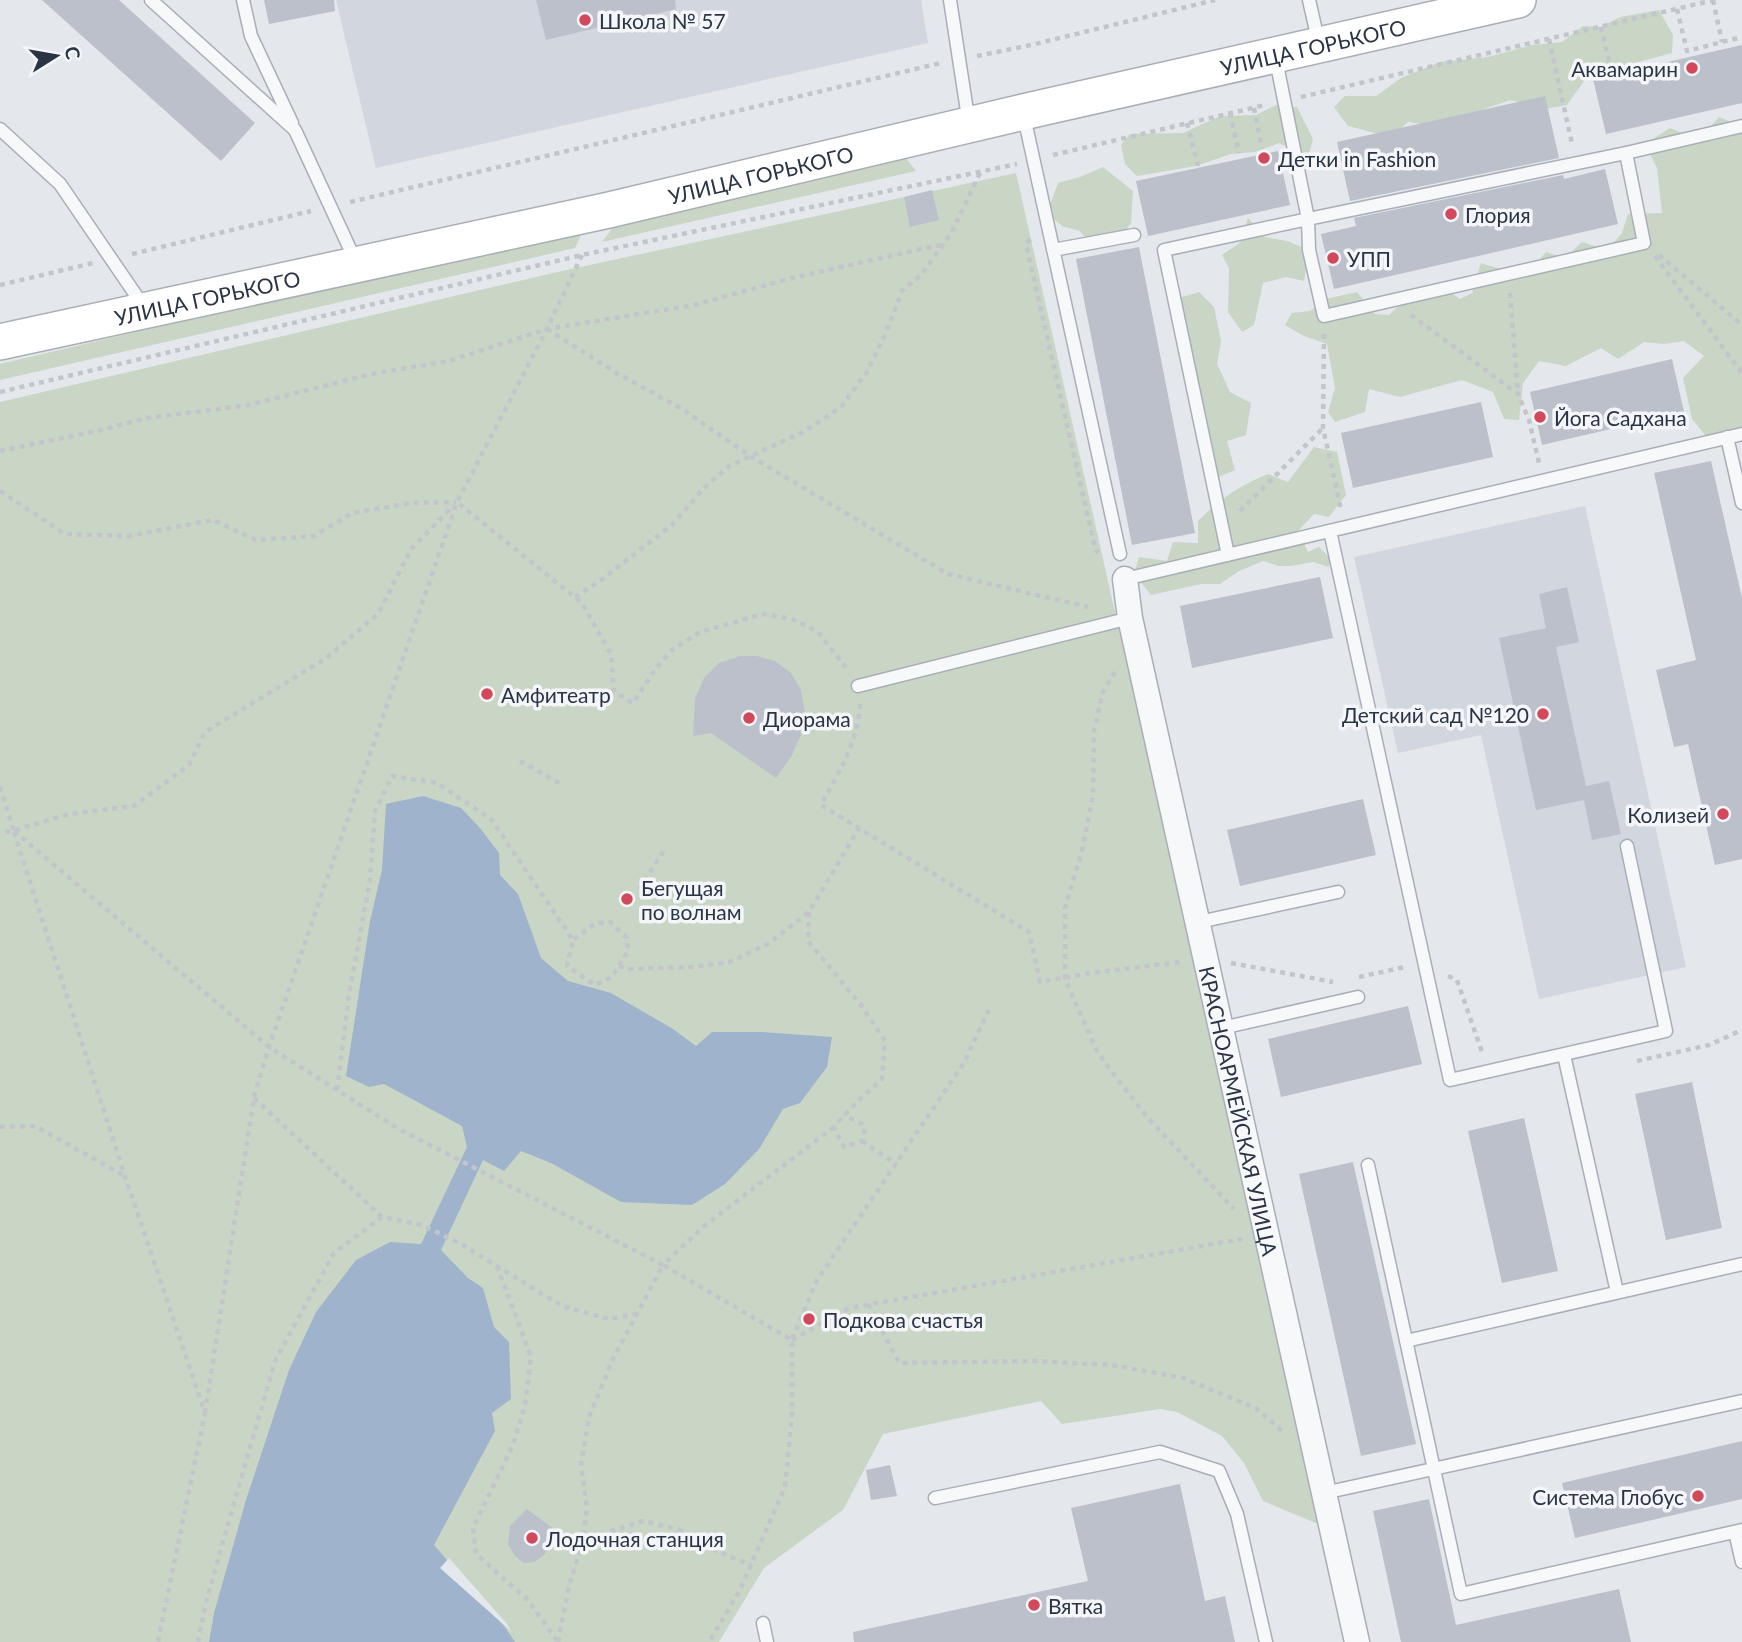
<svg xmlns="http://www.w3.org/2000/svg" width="1742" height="1642" font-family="Lato,sans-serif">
	<rect width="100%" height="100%" fill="#e4e7ec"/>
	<path fill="#d2d6de" d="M 336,0 L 921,0 L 928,43 L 376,168 Z
		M 1585,506 L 1686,967 L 1539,999 L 1481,735 L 1398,753 L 1354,557 Z"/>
	<path fill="#c9d6c5" d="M 1659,10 L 1673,35 L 1672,53 L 1616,68 L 1592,70 L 1567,105 L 1540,110 L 1527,104 L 1510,100 L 1436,126 L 1408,122 L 1396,133 L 1375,133 L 1348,126 L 1334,107 L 1345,96 L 1376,96 L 1401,78 L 1440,62 L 1488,57 L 1532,45 L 1562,42 L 1583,26 L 1601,27 L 1620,17 Z
		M 1276,105 L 1297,107 L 1313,139 L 1308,157 L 1279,143 L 1255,152 L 1231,154 L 1196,166 L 1137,176 L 1125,164 L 1121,145 L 1130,134 L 1183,133 L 1220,116 L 1256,115 Z
		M 1719,117 L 1742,126 L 1742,426 L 1713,445 L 1692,419 L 1683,378 L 1704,356 L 1684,341 L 1664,344 L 1644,342 L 1618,359 L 1601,348 L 1566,366 L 1539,361 L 1523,383 L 1519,420 L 1504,419 L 1493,392 L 1462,380 L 1400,397 L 1369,389 L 1365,412 L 1335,422 L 1328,412 L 1335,388 L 1327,344 L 1304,336 L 1285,325 L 1292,313 L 1310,311 L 1326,299 L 1357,292 L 1375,314 L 1389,315 L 1410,295 L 1444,287 L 1460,299 L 1472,293 L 1481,263 L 1525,277 L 1546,252 L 1565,258 L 1582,242 L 1607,250 L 1622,233 L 1628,214 L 1662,213 L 1657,168 L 1645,144 L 1670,128 L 1699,140 Z
		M 903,154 L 916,171 L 602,242 L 617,222 Z
		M 1103,167 L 1133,191 L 1131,223 L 1115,246 L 1092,246 L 1080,231 L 1062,226 L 1047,213 L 1058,183 L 1080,177 Z
		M 1016,173 L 1121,639 L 1124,643 L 1206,1023 L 1254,1212 L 1247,1205 L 1318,1524 L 1263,1501 L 1244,1463 L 1222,1436 L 1177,1412 L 1160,1409 L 1062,1424 L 1041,1401 L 883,1434 L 843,1510 L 764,1568 L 719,1642 L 0,1642 L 0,402 L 562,271 Z
		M 1248,218 L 1265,237 L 1287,241 L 1309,250 L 1304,281 L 1286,277 L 1263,283 L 1254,325 L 1242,332 L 1228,312 L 1229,268 L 1222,255 L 1241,242 Z
		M 585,226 L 575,248 L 0,380 L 0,364 Z
		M 1199,292 L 1214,307 L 1221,341 L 1217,364 L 1230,392 L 1251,403 L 1246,435 L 1227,441 L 1235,470 L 1216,478 L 1179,298 Z
		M 1314,447 L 1337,452 L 1346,495 L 1329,517 L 1314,514 L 1298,531 L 1308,552 L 1319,547 L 1331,559 L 1329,567 L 1313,562 L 1291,566 L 1279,566 L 1263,561 L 1239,571 L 1220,584 L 1201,584 L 1151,595 L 1134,574 L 1139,557 L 1167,561 L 1173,542 L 1198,543 L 1198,521 C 1220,499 1240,485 1268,474 L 1288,482 Z"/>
	<path fill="#9fb4cc" d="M 423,796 L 461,808 L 480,828 L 499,853 L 500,875 L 518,894 L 541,958 L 568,981 L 611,993 L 673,1029 L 696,1046 L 712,1032 L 761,1032 L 832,1037 L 827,1067 L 800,1103 L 783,1109 L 759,1149 L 725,1184 L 692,1205 L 621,1202 L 551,1163 L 521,1151 L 504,1171 L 483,1160 L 441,1250 L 468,1278 L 483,1288 L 494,1327 L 509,1342 L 511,1399 L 492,1413 L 495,1431 L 434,1545 L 504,1626 L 515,1642 L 209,1642 L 214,1613 L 246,1500 L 289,1370 L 316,1312 L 356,1260 L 390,1242 L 421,1244 L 467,1147 L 462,1126 L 384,1084 L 369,1087 L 346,1076 L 370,921 L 382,870 L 386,804 Z"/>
	<path fill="#e4e7ec" d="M 449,1558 L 507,1624 L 512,1632 L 440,1568 Z"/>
	<path fill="#bbc0ca" d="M 42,0 L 119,0 L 255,123 L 221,161 Z
		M 264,0 L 334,0 L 335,11 L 269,24 Z
		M 536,0 L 675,0 L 676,9 L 546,40 Z
		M 1742,45 L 1742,103 L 1606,134 L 1593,79 Z
		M 1545,96 L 1559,158 L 1350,201 L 1337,142 Z
		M 1278,151 L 1290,205 L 1148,236 L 1136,181 Z
		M 1605,169 L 1618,224 L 1334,289 L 1321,234 L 1356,226 L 1354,218 L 1563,175 L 1564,179 Z
		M 932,190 L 939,220 L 910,227 L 904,197 Z
		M 1139,247 L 1195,533 L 1132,545 L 1076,259 Z
		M 1672,359 L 1684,412 L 1542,445 L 1530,392 Z
		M 1481,402 L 1493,457 L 1353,488 L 1341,433 Z
		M 1711,461 L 1742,598 L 1742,859 L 1715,865 L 1688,744 L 1674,747 L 1656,670 L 1696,660 L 1654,473 Z
		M 1320,577 L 1333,638 L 1192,668 L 1180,606 Z
		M 1567,587 L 1579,642 L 1556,647 L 1586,786 L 1609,781 L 1621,834 L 1592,840 L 1584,800 L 1536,810 L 1499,638 L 1546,628 L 1539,594 Z
		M 740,656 L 757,656 L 775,661 L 791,673 L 801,690 L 805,713 L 801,735 L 791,757 L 776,778 L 711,733 L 693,736 L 695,699 L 704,678 L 719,663 Z
		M 1363,799 L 1376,855 L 1240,886 L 1227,830 Z
		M 1408,1006 L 1422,1064 L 1281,1097 L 1268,1039 Z
		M 1692,1082 L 1722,1228 L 1666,1240 L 1635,1094 Z
		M 1524,1118 L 1558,1271 L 1502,1283 L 1468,1131 Z
		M 1353,1162 L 1416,1444 L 1361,1456 L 1299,1174 Z
		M 1742,1441 L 1742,1499 L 1575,1538 L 1562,1483 Z
		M 890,1465 L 897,1496 L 871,1500 L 866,1470 Z
		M 1180,1484 L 1205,1601 L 1225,1596 L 1235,1642 L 854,1642 L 853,1632 L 1088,1581 L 1071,1508 Z
		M 1429,1499 L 1456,1625 L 1619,1589 L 1631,1642 L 1401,1642 L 1373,1511 Z
		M 527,1509 L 559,1533 L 544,1555 L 534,1562 L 524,1563 L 515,1556 L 508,1544 L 510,1526 Z"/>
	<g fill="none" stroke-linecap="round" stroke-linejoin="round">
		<g stroke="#a9aeb7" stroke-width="15">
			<path id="lane" d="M 151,0 L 295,130 L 357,264
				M 243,0 L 251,36 L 292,123
				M 950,0 L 969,124
				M 1309,0 L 1319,44
				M 1275,55 L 1308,219 L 1626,153
				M 1023,112 L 1120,554
				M 0,129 L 60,184 L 144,307
				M 1053,250 L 1134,235
				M 1727,437 L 1742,503
				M 1330,531 L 1450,1080 L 1666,1031 L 1627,846
				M 1228,555 L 1164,250 L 1308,219 L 1309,250 L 1324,316 L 1644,243 L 1626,153 L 1742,126
				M 1125,579 L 1742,434
				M 858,686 L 1130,618
				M 1199,922 L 1338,892
				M 1222,1028 L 1358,997
				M 1564,1055 L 1617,1292
				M 1368,1165 L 1461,1594 L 1742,1530
				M 1406,1341 L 1742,1264
				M 1324,1493 L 1742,1401
				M 935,1498 L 1160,1452 L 1219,1471 L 1237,1514 L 1266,1642
				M 1735,1532 L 1742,1562
				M 763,1623 L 767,1642"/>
		</g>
		<g stroke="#a9aeb7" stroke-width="27">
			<g id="street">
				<path id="s1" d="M 1125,579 L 1130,618 L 1357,1642"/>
			</g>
		</g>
		<g stroke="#a9aeb7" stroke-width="38">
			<g id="secondary">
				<path id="s2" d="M 0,342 L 609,210 L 1023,112 L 1518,0"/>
			</g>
		</g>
		<path stroke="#c2c5cb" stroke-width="4.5" stroke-dasharray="5 5" stroke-linecap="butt" d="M 1713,0 L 1722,42
			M 1677,9 L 1687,51 L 1742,37
			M 1601,27 L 1611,70
			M 1549,39 L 1572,144
			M 977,56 L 1031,45 L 1215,0
			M 1301,97 L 1714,0
			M 1254,108 L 1262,148
			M 1230,113 L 1239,153
			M 1187,123 L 1198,166
			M 1053,155 L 1265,105
			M 350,202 L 941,63
			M 1030,239 L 1026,244 L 1095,548 L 1098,553
			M 132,254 L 311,211
			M 582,255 L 547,329 L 457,502 L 582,603 L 611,654 L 614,692 L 633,703 L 656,668 L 672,650 L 700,632 L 763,614 L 792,619 L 818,632 L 848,670
			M 1659,255 L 1742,325
			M 1655,256 L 1742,373
			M 0,285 L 93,263
			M 1510,293 L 1518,393
			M 1411,315 L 1518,394 L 1529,420 L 1539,463
			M 547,329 L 615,372 L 682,409 L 750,456 L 948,574 L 1088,607
			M 1324,334 L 1323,428 L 1341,509
			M 0,392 L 582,255 L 1017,164
			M 0,451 L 97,431 L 147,418 L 249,405 L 371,374 L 449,361 L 547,329 L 694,305 L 792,278 L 944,244
			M 0,491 L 65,534 L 129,536 L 213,520 L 256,540 L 314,536 L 352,513 L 412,503 L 456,502
			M 1240,511 L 1323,428
			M 575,597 L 600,581 L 672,525 L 703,489 L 729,466 L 803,432 L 841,407 L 867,372 L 887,330 L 902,291 L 922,274 L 952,232 L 980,173
			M 1115,672 L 1103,692 L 1094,730 L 1093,795 L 1083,847 L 1065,908 L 1065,979 L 1097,1051 L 1111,1071 L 1148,1118 L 1234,1209
			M 860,704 C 859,740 838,774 821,805 L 1029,932 L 1040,982 L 1091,973 L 1181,962
			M 520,761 L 559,783
			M 0,787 L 14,831 L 0,833
			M 15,830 L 69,814 L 134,806 L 189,765 L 205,732 L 325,659 L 378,614 L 411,549 L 454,505
			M 14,831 L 269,1047 L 399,1129 L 663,1265 L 704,1226 L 834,1127
			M 14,832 L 125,1176 L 205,1413 L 158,1642
			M 639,889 L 666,847
			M 809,912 L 808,941 L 861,1005 L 885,1041 L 882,1079 C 865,1094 849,1109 834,1127 L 844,1147 L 862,1141 L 865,1129 L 862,1124 L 844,1115
			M 1231,963 L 1333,982
			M 619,966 L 627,969 L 693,967 L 729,962 L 768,944 L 809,912 L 859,828
			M 1448,976 L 1457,980 L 1483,1055
			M 1359,977 L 1405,967
			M 1637,1061 L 1709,1045 L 1742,1030
			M 337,1090 L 349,994 L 370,880 L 375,811 L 392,776 L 437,783 L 491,819 L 573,940 L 567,966 L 595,985 L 612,977 L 628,951 L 627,938 L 610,922 L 594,924 L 573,940
			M 254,1098 L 382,1217 L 422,1225 L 463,1245 L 562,1306 L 609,1319 L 637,1314
			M 0,1127 L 35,1126 L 123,1175
			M 862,1141 L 896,1164
			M 497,1266 L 531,1357 L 525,1405 L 513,1445 L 473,1528 L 476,1554 L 529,1601 L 557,1641
			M 868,1304 L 899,1363 L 1035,1361 L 1112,1365 L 1183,1378 L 1256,1408 L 1284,1433
			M 792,1339 L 817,1280 L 964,1063 L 990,1007
			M 792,1340 L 849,1308 L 1242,1239
			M 205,1413 L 254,1097 L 269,1047 L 457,502
			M 583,1544 L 612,1531 L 643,1521 L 678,1529 L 709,1548 L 751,1565
			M 198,1642 L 207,1598 L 275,1361 L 334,1253 L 382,1217
			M 558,1642 L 569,1586 L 582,1544 L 587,1509 L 581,1465 L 589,1417 L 613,1359 L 663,1265 L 792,1340 L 792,1414 L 785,1487 L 739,1592 L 709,1642"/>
		<use href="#lane" stroke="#f7f8fa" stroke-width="12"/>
		<use href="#street" stroke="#f7f8fa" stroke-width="24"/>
		<use href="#secondary" stroke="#fff" stroke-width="35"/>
	</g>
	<g fill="#d1495b" stroke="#f4f6f9" stroke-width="2.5">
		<circle cx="585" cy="20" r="7"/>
		<circle cx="1692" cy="68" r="7"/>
		<circle cx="1264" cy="158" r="7"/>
		<circle cx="1451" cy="214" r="7"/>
		<circle cx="1333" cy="258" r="7"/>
		<circle cx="1540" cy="417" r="7"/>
		<circle cx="487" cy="694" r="7"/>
		<circle cx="1543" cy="714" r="7"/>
		<circle cx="749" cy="718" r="7"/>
		<circle cx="1723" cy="814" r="7"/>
		<circle cx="627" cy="899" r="7"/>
		<circle cx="809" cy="1319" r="7"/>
		<circle cx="1698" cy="1496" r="7"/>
		<circle cx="532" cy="1538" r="7"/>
		<circle cx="1034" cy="1605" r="7"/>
	</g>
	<g text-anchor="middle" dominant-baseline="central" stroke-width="7" stroke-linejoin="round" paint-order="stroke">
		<g font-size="21" fill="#2b3445" stroke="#f4f6f9" text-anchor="start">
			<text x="599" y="20">Школа № 57</text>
			<text x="1678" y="68" text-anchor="end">Аквамарин</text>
			<text x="1278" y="158">Детки in Fashion</text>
			<text x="1465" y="214">Глория</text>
			<text x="1347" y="258">УПП</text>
			<text x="1554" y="417">Йога Садхана</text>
			<text x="501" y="694">Амфитеатр</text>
			<text x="1529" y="714" text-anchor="end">Детский сад №120</text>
			<text x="763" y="718">Диорама</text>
			<text x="1709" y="814" text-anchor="end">Колизей</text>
			<text x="641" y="887">Бегущая<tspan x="641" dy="24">по волнам</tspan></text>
			<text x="823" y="1319">Подкова счастья</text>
			<text x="1684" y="1496" text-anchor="end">Система Глобус</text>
			<text x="546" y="1538">Лодочная станция</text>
			<text x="1048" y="1605">Вятка</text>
		</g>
		<g font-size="21" fill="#2b3445" stroke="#f4f6f9">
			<text stroke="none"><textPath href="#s2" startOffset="1346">УЛИЦА ГОРЬКОГО</textPath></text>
			<text stroke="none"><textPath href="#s2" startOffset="779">УЛИЦА ГОРЬКОГО</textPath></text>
			<text stroke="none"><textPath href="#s2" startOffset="212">УЛИЦА ГОРЬКОГО</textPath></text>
			<text stroke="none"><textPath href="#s1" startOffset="544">КРАСНОАРМЕЙСКАЯ УЛИЦА</textPath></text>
		</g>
	</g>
	<g transform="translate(56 56) rotate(79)" stroke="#f4f6f9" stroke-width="5" paint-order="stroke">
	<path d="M0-5L12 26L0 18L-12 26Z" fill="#2b3445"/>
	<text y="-10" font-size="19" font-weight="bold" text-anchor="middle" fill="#2b3445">С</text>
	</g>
</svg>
